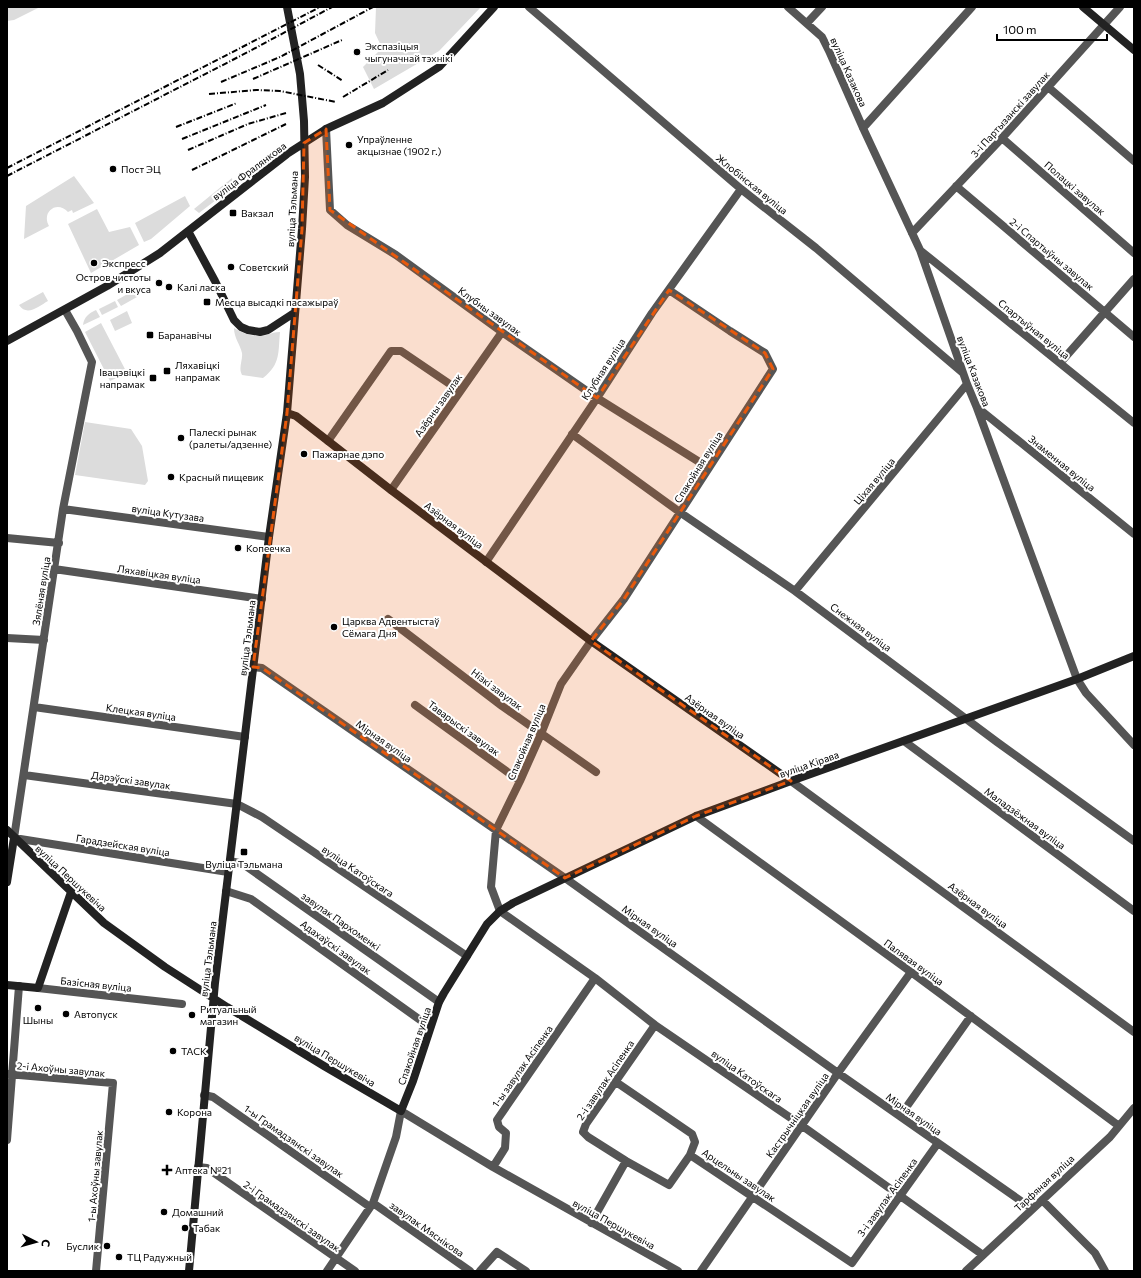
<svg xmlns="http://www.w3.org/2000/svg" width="1141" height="1278" font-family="Commissioner,sans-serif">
	<rect width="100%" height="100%" fill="#fff"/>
	<path fill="#dcdcdc" d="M 7,7 L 40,7 L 14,20 L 7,21 Z
		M 376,7 L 481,7 L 439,51 L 374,89 L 363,67 L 382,48 L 375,33 Z
		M 74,176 L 94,203 L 73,213 L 72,210 L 68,212 C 57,200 41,212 49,226 L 24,239 L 26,206 Z
		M 232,178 L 233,187 L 199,213 L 194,209 Z
		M 185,196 L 190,206 L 151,239 L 144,242 L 135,223 Z
		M 97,209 L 109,232 L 130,227 L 139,245 L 91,273 L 68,224 Z
		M 138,288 L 137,297 L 121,306 L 117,300 Z
		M 43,292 L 48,301 C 39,306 27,317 19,305 Z
		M 115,301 L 118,307 L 102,315 L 99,309 Z
		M 96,310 L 100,317 L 83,325 C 84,317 89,313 96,310 Z
		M 127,311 L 132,323 L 115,331 L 110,320 Z
		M 101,323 L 127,373 L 110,381 L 85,332 Z
		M 234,328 C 244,334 255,338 267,335 C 272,333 275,332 280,332 C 278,352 281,364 263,378 L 242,375 C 238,368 243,360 242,353 C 240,344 234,338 234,328 Z
		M 85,422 L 131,429 L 142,446 L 148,481 L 145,485 L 75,475 Z"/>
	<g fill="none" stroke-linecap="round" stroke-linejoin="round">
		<path stroke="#555" stroke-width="8" d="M 529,7 L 741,189 L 816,248 L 963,373
			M 788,7 L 822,37 L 829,51 L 863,128 L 920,250 L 967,384 L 977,408 L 1077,679 L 1086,693 L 1134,745
			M 807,23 L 822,7
			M 1048,87 L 1134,161
			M 863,128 L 972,7
			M 326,129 L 330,210 L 347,225 L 396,255 L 502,332 L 597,398 L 709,468
			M 1002,138 L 1134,253
			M 956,186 L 1134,337
			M 912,233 L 1002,138 L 1120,7
			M 921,251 L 1134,423
			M 669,290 L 730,331 L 765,353 L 773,369 L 624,599 L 591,641 L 561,684 L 541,734 L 520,781 L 496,830 L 491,887 L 500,911 L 595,978 L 655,1025 L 801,1125 L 983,1255
			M 65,310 L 77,331 L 92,362 L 63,509 L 14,838 L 228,872
			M 1060,363 L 1134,279
			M 978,408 L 1134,534
			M 572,434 L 681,513 L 795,591 L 997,742 L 1134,841
			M 328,441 L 391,351 L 401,351 L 460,391
			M 391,490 L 502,332
			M 63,509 L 269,537
			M 7,538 L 59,543
			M 486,562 L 597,398 L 652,313 L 741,189
			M 54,569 L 262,599
			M 795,591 L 967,384
			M 388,619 L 502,706 L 596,772
			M 7,638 L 44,640
			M 253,667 L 262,668 L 565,878 L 838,1073 L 1031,1208
			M 415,705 L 520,781
			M 34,707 L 245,737
			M 904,741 L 1134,911
			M 24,775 L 237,804 L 262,817 L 467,956
			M 791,781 L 1134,1032
			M 696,816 L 911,972 L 1119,1126
			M 230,861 L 243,864 L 439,1002
			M 226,891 L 251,899 L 430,1027
			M 38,988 L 182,1004
			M 655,1025 L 586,1124 L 583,1132 L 588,1137 L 626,1161 L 669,1185 L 690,1155
			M 7,1074 L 113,1083 L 96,1271
			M 616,1082 L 692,1134 L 695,1142 L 690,1155 L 852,1263 L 938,1143
			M 204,1095 L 213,1097 L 370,1207
			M 900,1116 L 971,1016
			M 7,1140 L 19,986
			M 198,1167 L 207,1168 L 355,1271
			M 493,1167 L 505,1148 L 506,1133 L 499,1127 L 497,1120 L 595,978
			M 1042,1200 L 1095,1253 L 1105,1271
			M 373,1203 L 470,1271
			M 591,1223 L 626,1161
			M 327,1271 L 373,1203 L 396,1137 L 401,1111 L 493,1167 L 678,1271
			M 480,1271 L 497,1252 L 526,1271
			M 701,1271 L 838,1073 L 911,972
			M 966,1271 L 1110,1137 L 1134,1108"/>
		<path stroke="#222" stroke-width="8" d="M 1083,7 L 1134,50
			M 188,231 L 215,281 L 234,320 L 241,327 L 248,330 L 260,332 L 268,330 L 294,313
			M 7,341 L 107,286 L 160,253 L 287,154 L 326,129 L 383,103 L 439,67 L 494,7
			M 287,413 L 296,416 L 391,490 L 591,641 L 791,781
			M 7,830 L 104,923 L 165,967 L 227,1007 L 324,1066 L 401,1111 L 413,1081 L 439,1002 L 444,993 L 487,924 L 500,911 L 513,903 L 696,816 L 791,781 L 1077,679 L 1134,656
			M 7,882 L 14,838
			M 7,985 L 38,988 L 71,892
			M 189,1271 L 215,983 L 269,537 L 287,413 L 302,229 L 305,177 L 304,121 L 300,74 L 287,7"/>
		<path stroke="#000" stroke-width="2" stroke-dasharray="6 2 1 2" stroke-linecap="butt" d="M 318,65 L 343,81
			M 253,79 L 342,40
			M 221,82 L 280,57 L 373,7
			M 209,94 L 256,90 L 280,91 L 336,102
			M 343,97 L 388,70
			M 176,127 L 237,103
			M 182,139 L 266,105
			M 188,150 L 248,124 L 286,113
			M 7,168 L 320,7
			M 192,170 L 286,124
			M 7,176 L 248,52 L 332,7"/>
	</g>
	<path fill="#e8590c" fill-opacity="0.2" stroke="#e8590c" stroke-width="3" stroke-dasharray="8 5" stroke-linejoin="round" d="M 326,129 L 330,210 L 597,398 L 669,290 L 765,353 L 773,369 L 624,599 L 591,641 L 791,781 L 696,816 L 565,878 L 262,668 L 253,667 L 287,413 L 302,229 L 304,143 Z"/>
	<g fill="#000" stroke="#fff" stroke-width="1.5">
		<circle cx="357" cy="52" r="4"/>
		<circle cx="349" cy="145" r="4"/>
		<circle cx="113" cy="169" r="4"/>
		<rect x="229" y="209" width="8" height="8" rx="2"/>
		<circle cx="94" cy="263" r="4"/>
		<circle cx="231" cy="267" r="4"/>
		<circle cx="159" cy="283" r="4"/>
		<circle cx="169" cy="287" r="4"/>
		<rect x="203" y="298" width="8" height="8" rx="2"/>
		<rect x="146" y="331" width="8" height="8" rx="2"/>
		<rect x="163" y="367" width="8" height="8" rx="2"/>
		<rect x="149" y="374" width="8" height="8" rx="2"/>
		<circle cx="181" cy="438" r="4"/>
		<circle cx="304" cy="454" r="4"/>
		<circle cx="171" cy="477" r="4"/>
		<circle cx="238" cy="548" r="4"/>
		<circle cx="334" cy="627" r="4"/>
		<rect x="240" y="848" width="8" height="8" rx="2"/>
		<circle cx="38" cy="1008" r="4"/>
		<circle cx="66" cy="1014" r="4"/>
		<circle cx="192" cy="1015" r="4"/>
		<circle cx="173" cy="1051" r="4"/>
		<circle cx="169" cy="1112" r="4"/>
		<path d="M165 1164h4v4h4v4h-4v4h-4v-4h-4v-4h4z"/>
		<circle cx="164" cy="1212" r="4"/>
		<circle cx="185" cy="1228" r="4"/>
		<circle cx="107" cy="1246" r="4"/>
		<circle cx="119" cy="1257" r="4"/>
	</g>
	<g text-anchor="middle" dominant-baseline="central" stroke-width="4" stroke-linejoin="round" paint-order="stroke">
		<g font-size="10" fill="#000" stroke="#fff" text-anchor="start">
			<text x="365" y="46">Экспазіцыя<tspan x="365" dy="12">чыгуначнай тэхнікі</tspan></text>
			<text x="357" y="139">Упраўленне<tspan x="357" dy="12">акцызнае (1902 г.)</tspan></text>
			<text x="121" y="169">Пост ЭЦ</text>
			<text x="241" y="213">Вакзал</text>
			<text x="102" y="263">Экспресс</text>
			<text x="239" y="267">Советский</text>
			<text x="151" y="277" text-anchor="end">Остров чистоты<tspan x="151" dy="12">и вкуса</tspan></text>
			<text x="177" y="287">Калі ласка</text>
			<text x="215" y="302">Месца высадкі пасажыраў</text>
			<text x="158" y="335">Баранавічы</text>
			<text x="175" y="365">Ляхавіцкі<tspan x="175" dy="12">напрамак</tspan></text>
			<text x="145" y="372" text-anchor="end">Івацэвіцкі<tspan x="145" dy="12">напрамак</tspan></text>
			<text x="189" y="432">Палескі рынак<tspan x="189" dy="12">(ралеты/адзенне)</tspan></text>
			<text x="312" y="454">Пажарнае дэпо</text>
			<text x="179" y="477">Красный пищевик</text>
			<text x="246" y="548">Копеечка</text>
			<text x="342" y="621">Царква Адвентыстаў<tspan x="342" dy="12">Сёмага Дня</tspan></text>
			<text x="244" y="864" text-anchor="middle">Вуліца Тэльмана</text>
			<text x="200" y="1009">Ритуальный<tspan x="200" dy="12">магазин</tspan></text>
			<text x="74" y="1014">Автопуск</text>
			<text x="38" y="1020" text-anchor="middle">Шыны</text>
			<text x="181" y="1051">ТАСК</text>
			<text x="177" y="1112">Корона</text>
			<text x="175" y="1170">Аптека №21</text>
			<text x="172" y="1212">Домашний</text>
			<text x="193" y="1228">Табак</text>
			<text x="99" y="1246" text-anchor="end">Буслик</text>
			<text x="127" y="1257">ТЦ Радужный</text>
		</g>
		<g font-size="10" fill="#000" stroke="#fff">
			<text transform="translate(849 72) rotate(66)">вуліца Казакова</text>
			<text transform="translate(1010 114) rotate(-48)">3-і Партызанскі завулак</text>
			<text transform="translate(249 171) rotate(-37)">вуліца Фралянкова</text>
			<text transform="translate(752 184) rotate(39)">Жлобінская вуліца</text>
			<text transform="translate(1075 188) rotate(41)">Полацкі завулак</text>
			<text transform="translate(292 209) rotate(-87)">вуліца Тэльмана</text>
			<text transform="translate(1052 254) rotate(40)">2-і Спартыўны завулак</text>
			<text transform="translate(490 311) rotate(36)">Клубны завулак</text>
			<text transform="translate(1034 329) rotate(39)">Спартыўная вуліца</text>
			<text transform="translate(603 369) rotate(-57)">Клубная вуліца</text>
			<text transform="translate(974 371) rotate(69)">вуліца Казакова</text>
			<text transform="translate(438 405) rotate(-55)">Азёрны завулак</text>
			<text transform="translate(1062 463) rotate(39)">Знаменная вуліца</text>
			<text transform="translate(698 467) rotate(-58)">Спакойная вуліца</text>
			<text transform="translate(874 481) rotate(-50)">Ціхая вуліца</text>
			<text transform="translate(168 513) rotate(8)">вуліца Кутузава</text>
			<text transform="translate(454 525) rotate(37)">Азёрная вуліца</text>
			<text transform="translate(159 574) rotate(8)">Ляхавіцкая вуліца</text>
			<text transform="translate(41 591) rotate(-81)">Зялёная вуліца</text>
			<text transform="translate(861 627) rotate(37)">Снежная вуліца</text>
			<text transform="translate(247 638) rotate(-83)">вуліца Тэльмана</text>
			<text transform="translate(497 689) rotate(37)">Нізкі завулак</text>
			<text transform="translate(141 712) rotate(8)">Клецкая вуліца</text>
			<text transform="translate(715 716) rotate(35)">Азёрная вуліца</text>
			<text transform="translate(464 728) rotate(36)">Таварыскі завулак</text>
			<text transform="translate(384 741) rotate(35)">Мірная вуліца</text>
			<text transform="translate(526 742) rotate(-67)">Спакойная вуліца</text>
			<text transform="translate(809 764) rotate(-19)">вуліца Кірава</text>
			<text transform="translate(131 780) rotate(8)">Дарэўскі завулак</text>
			<text transform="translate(1025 818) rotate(36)">Маладзёжная вуліца</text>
			<text transform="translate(123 845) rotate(9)">Гарадзейская вуліца</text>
			<text transform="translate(358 871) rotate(34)">вуліца Катоўскага</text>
			<text transform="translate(71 878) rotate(43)">вуліца Першукевіча</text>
			<text transform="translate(978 905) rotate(36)">Азёрная вуліца</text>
			<text transform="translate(341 921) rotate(35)">завулак Пархоменкі</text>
			<text transform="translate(650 926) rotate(35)">Мірная вуліца</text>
			<text transform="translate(336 947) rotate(36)">Адахаўскі завулак</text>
			<text transform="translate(208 959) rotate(-83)">вуліца Тэльмана</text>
			<text transform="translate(914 962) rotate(36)">Палявая вуліца</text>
			<text transform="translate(96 984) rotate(6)">Базісная вуліца</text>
			<text transform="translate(414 1046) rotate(-71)">Спакойная вуліца</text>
			<text transform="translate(335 1060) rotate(31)">вуліца Першукевіча</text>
			<text transform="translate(522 1066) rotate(-55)">1-ы завулак Асіпенка</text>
			<text transform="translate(61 1069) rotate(5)">2-і Ахоўны завулак</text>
			<text transform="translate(747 1076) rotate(35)">вуліца Катоўскага</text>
			<text transform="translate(605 1080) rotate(-56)">2-і завулак Асіпенка</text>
			<text transform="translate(914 1114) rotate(35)">Мірная вуліца</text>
			<text transform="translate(797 1115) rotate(-55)">Кастрычніцкая вуліца</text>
			<text transform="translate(294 1141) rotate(35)">1-ы Грамадзянскі завулак</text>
			<text transform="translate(739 1175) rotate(34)">Арцельны завулак</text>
			<text transform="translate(95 1176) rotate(-85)">1-ы Ахоўны завулак</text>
			<text transform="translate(1044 1183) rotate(-43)">Тарфяная вуліца</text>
			<text transform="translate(887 1197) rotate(-54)">3-і завулак Асіпенка</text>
			<text transform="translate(292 1216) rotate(35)">2-і Грамадзянскі завулак</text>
			<text transform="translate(614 1224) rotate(29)">вуліца Першукевіча</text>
			<text transform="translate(427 1229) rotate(35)">завулак Мяснікова</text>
		</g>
	</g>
	<rect width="1141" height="1278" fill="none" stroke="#000000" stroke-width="16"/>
	<g transform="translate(36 1242) rotate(96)" stroke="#ffffff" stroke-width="3" paint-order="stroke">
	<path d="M0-3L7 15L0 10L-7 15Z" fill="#000000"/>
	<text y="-6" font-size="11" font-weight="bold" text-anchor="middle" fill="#000000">С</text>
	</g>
	<path d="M997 34v6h110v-6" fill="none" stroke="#000000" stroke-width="2"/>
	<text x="1003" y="34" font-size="12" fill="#000000" stroke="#ffffff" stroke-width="3" paint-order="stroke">100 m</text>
</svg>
